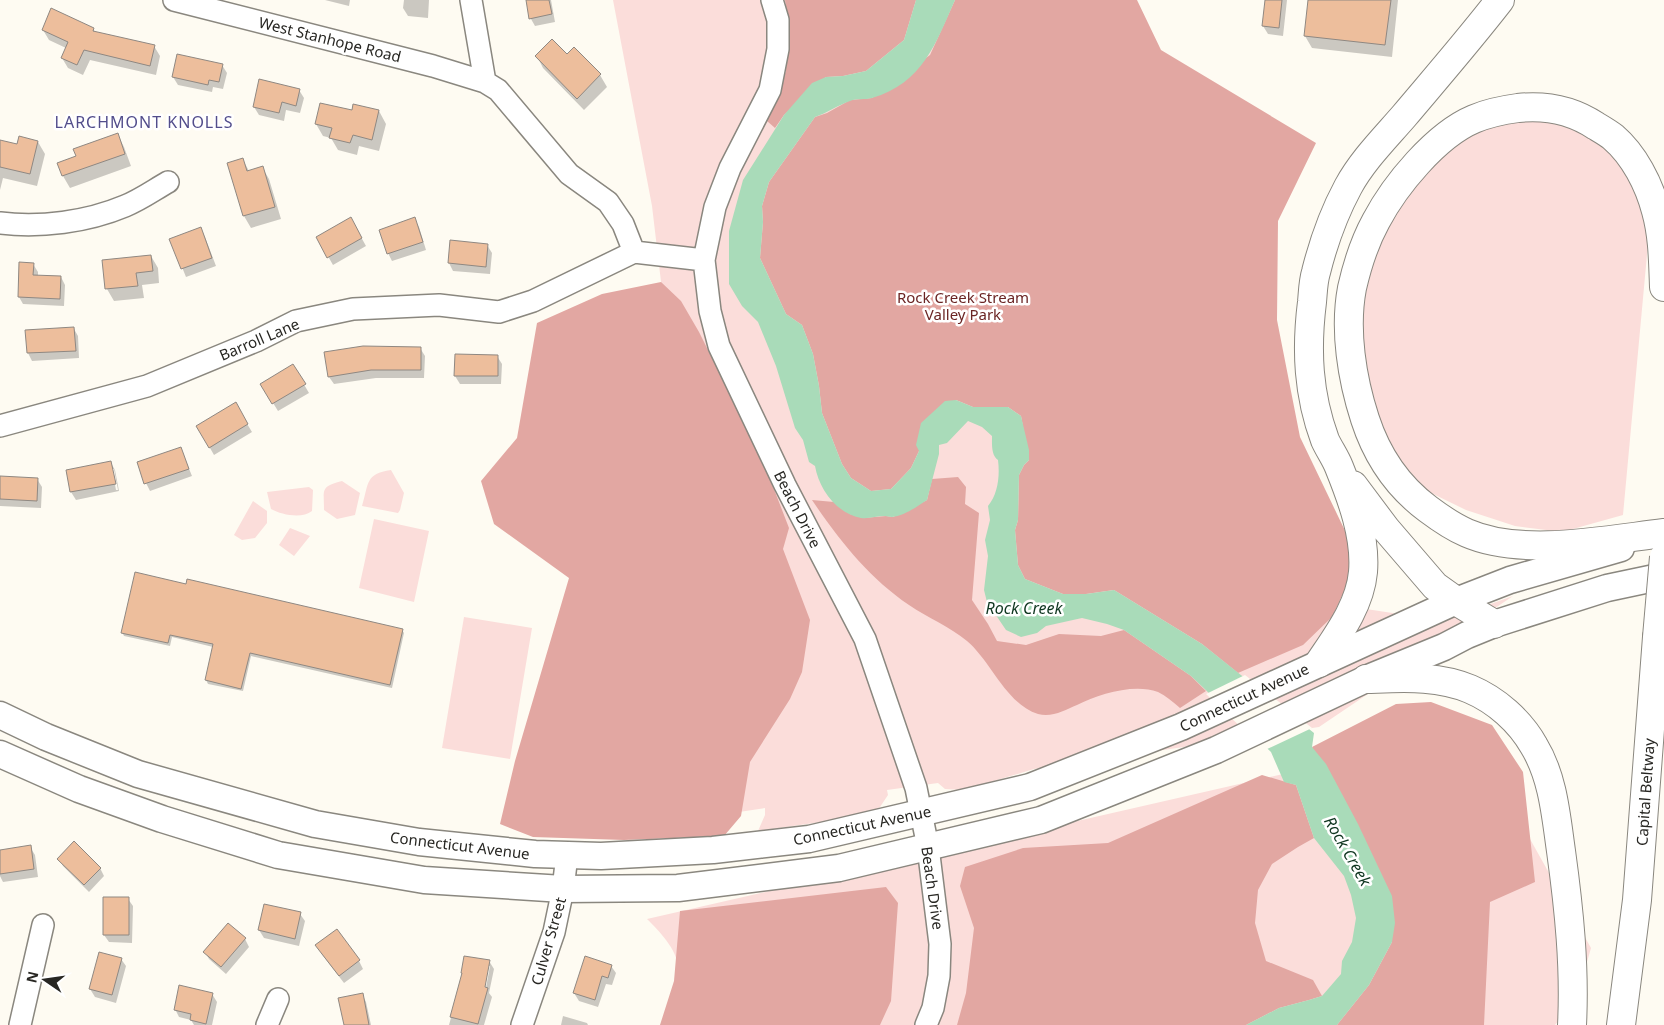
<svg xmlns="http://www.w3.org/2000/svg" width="1664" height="1025" font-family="'Noto Sans',sans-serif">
	<rect width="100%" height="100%" fill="#fefbf2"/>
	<path fill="#fbddda" d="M 613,0 L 1103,0 L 1293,518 L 1335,599 L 1366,609 L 1399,614 L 1482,607 L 1513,596 L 1319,727 L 1034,769 L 964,790 L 945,789 L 938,783 L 887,790 L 888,795 L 880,807 L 862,816 L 758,831 L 765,815 L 765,808 L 686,820 L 662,290 L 652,206 Z
		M 1549,115 L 1597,135 L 1621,162 L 1642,210 L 1648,244 L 1623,515 L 1562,532 L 1515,526 L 1466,510 L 1425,490 L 1396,455 L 1372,412 L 1356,297 L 1373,240 L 1452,139 L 1495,119 Z
		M 391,470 L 404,493 L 400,510 L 398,513 L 362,506 C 369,483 365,474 391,470 Z
		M 342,481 L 360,493 L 355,515 L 337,519 L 324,510 C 324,489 320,487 342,481 Z
		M 309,487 L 313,490 L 312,511 C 302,519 282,515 271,509 L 267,492 Z
		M 253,501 L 267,511 L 267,523 L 255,538 L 242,540 L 234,535 Z
		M 374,519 L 429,531 L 414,602 L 359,588 Z
		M 290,528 L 310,536 L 294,556 L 279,545 Z
		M 464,617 L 532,628 L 510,759 L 442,748 Z
		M 1349,759 L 1520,821 L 1591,948 L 1577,997 L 1555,1025 L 669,1025 C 672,1007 678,985 678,967 C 677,949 659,931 647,919 Z"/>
	<path fill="#e2a7a2" d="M 785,0 L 916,0 L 904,40 L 866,71 L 843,76 L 826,77 L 784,115 L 775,128 L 767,121 L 786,71 L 787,13 Z
		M 955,0 L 1137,0 L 1161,50 L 1316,143 L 1278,221 L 1277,320 L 1300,437 L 1349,539 L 1349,581 L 1332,617 L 1303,645 L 1238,673 L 1202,644 L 1114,590 L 1086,594 L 1063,594 L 1025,579 L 1018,565 L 1015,530 L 1018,520 L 1019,475 L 1024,465 L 1029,460 L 1021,416 L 1008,407 L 973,407 L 956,400 L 919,451 L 911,468 L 891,489 L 871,491 L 851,478 L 842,464 L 822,413 L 819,386 L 813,354 L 802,325 L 786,314 L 760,258 L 763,222 L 762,206 L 769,182 L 815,117 L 827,113 L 850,100 L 872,98 L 930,55 Z
		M 661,282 L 681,301 L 699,332 L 762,458 L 789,528 L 783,549 L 810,620 L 802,672 L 790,699 L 750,762 L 741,816 L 724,836 L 624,840 L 533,837 L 500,824 L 515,761 L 569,578 L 494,524 L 481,481 L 517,438 L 537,323 L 602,294 Z
		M 958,477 L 966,487 L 965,504 L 979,513 L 972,600 L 988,624 L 997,641 L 1026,645 L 1059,634 L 1101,636 L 1124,630 L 1191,676 L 1206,691 L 1180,708 C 1173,702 1166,696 1158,692 C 1134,683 1099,694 1077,705 C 1065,710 1052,718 1038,714 C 1006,704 991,661 967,641 C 949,626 928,618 909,605 C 869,578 839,540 812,500 L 834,502 L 850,514 L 863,518 L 886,516 L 893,517 L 927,500 L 932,479 Z
		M 1431,702 L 1492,725 L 1523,772 L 1535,882 L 1490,902 L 1484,1025 L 1337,1025 L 1369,985 L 1392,942 L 1312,747 L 1396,704 Z
		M 1262,775 L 1296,785 L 1314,838 L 1298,847 L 1272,864 L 1258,890 L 1255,923 L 1266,961 L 1313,980 L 1322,996 L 1309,1000 L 1279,1008 L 1246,1025 L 957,1025 L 966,993 L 974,928 L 960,886 L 965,867 L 1023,848 L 1108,843 Z
		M 886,887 L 898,903 L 891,1001 L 880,1025 L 660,1025 L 674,981 L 680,911 Z"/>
	<path fill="#a9dbb9" d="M 916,0 L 955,0 C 936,43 923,83 872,98 C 865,100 857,98 850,101 C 838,105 827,113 815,117 L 769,182 L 762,206 L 763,222 L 760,258 L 786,314 L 802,325 L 813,354 L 819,386 L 822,413 L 842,464 L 851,478 L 871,491 L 891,489 L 911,468 L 919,451 L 916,445 L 921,423 L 945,401 L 956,400 L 973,407 L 1008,407 L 1021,416 L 1029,450 L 1029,460 L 1024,465 L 1019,475 L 1018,520 L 1015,530 L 1018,565 L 1025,579 L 1063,594 L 1086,594 L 1114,590 L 1202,644 L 1314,733 L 1312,747 L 1326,764 L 1358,824 L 1392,896 L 1395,923 L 1392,942 L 1369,985 L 1337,1025 L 1246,1025 L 1279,1008 L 1309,1000 L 1322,996 L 1341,974 L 1342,961 L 1352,942 L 1356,918 L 1351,895 L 1344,876 L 1314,838 L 1296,785 L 1284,782 L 1271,752 L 1191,676 L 1124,630 L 1107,624 L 1082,618 L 1046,626 L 1037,633 L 1021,637 L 1006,630 L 987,602 L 984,590 L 988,556 L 985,540 L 990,520 L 988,506 C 998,494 1000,476 998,460 C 991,455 992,444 992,436 L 982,427 L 968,421 L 947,443 L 939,445 L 939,454 L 927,500 C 918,506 904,516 892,517 C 890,517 887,516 885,516 C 877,516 869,519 861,518 C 836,513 819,489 815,466 L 809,462 L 803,440 L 795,428 L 776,366 L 758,322 L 742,306 L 729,284 L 729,231 L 743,180 L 784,115 L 812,83 L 826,77 L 843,76 L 866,71 L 904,40 Z"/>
	<path fill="#fefbf2" d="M 1245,675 L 1312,728 L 1265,750 L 1206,694 Z"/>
	<path fill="#0003" fill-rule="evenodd" d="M 325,0 L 350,0 L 349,6 Z
		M 404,0 L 429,0 L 428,18 L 408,16 L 403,8 Z
		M 527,0 L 551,0 L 555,22 L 535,26 L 531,19 Z
		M 1267,0 L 1287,0 L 1283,36 L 1268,34 L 1263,26 Z
		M 1309,0 L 1398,0 L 1392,57 L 1312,48 L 1305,36 Z
		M 93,29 L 96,33 L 154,46 L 160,56 L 156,75 L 90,60 L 83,75 L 68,68 L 62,58 L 66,48 L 49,40 L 43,30 Z
		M 574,48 L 600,75 L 607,87 L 584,110 L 543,68 L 537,56 L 567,56 Z
		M 222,65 L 227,73 L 223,89 L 213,87 L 212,92 L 178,85 L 173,77 Z
		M 299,90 L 304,98 L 300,113 L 286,110 L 284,121 L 259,115 L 254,107 Z
		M 354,105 L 379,111 L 386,124 L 379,151 L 359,146 L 357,155 L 338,150 L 331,138 L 323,136 L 316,124 L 352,112 Z
		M 118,135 L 124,147 L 131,166 L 70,188 L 63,176 L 59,164 L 77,157 Z
		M 0,141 L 18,146 L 38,142 L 45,154 L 37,186 L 3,178 L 0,190 Z
		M 243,160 L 249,171 L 262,167 L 269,179 L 281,219 L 251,228 L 244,216 Z
		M 351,219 L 366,246 L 333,265 L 317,237 Z
		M 414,219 L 419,227 L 426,250 L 392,261 L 388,253 Z
		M 201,229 L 205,237 L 216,266 L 186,277 L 171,240 Z
		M 487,245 L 492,253 L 490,274 L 453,271 L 449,263 Z
		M 151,256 L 158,268 L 159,283 L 142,285 L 144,298 L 114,301 L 107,289 Z
		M 33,264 L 38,272 L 38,276 L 61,277 L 65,285 L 64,306 L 23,304 L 19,297 Z
		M 74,329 L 78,336 L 79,358 L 32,361 L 28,353 L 27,331 Z
		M 420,348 L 425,356 L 424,378 L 376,378 L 334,384 L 329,377 Z
		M 497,356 L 502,364 L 501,384 L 460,384 L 455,376 Z
		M 293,366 L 309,393 L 278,411 L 262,385 Z
		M 235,404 L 252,432 L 214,455 L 198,427 Z
		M 181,449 L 192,476 L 150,491 L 146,483 Z
		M 111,463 L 115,470 L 119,491 L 76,500 L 71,492 L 68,471 ZM 112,469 L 114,469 L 118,490 L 116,490 Z
		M 0,477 L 37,479 L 42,487 L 41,508 L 0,506 Z
		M 187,585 L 402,630 L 404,633 L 392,688 L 251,656 L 243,691 L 208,684 L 206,680 L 213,647 L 172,637 L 170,646 L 124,636 L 122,632 Z
		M 30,847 L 35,855 L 38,877 L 3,882 L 0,876 L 0,851 Z
		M 59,859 L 100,868 L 104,876 L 89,892 L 63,866 Z
		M 128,899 L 133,906 L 132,943 L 109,942 L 104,935 Z
		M 300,914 L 305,921 L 299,946 L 264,938 L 259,930 Z
		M 245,939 L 249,947 L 226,974 L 209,959 L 205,952 Z
		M 321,953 L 359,961 L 363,969 L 344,983 Z
		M 121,959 L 126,966 L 116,1003 L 95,997 L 90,989 Z
		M 489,961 L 494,969 L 489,993 L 492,997 L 484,1025 L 449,1025 L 463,974 ZM 488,966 L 490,966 L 485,993 L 483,993 Z
		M 611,966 L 616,973 L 612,985 L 606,984 L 598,1007 L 579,1001 L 574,993 Z
		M 212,994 L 217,1002 L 212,1025 L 194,1025 L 191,1020 L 179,1017 L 175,1009 Z
		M 362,994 L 366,1002 L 371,1025 L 345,1025 Z
		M 563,1016 L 587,1023 L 588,1025 L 561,1025 Z"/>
	<path fill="#edbe9c" stroke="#8f8882" d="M 526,0 L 549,0 L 552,14 L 529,19 Z
		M 1265,0 L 1282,0 L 1279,28 L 1262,26 Z
		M 1308,0 L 1391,0 L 1385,45 L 1304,36 Z
		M 51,8 L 94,28 L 93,31 L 155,45 L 150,66 L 84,50 L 77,65 L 61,58 L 68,42 L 42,30 Z
		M 552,39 L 567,54 L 574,47 L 601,74 L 577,99 L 535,56 Z
		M 177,54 L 223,64 L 219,82 L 209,80 L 208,85 L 172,77 Z
		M 259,79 L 300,89 L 296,106 L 282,102 L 279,113 L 253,107 Z
		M 320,103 L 352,110 L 353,104 L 379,110 L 372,140 L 353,135 L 350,143 L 329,138 L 332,128 L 315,124 Z
		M 118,133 L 125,154 L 62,176 L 57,163 L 76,156 L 73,149 Z
		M 19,136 L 38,141 L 30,174 L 0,167 L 0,140 L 17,144 Z
		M 243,158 L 247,171 L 263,166 L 275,207 L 243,216 L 227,163 Z
		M 351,217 L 362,238 L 327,258 L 316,237 Z
		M 415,217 L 423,242 L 387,254 L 379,230 Z
		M 201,227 L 212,258 L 181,269 L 169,239 Z
		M 450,240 L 488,244 L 486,267 L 448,263 Z
		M 151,255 L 153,271 L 136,273 L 138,286 L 105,289 L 102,260 Z
		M 19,262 L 34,263 L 33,275 L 61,276 L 60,299 L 18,297 Z
		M 74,327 L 76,351 L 27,353 L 25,330 Z
		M 363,346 L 421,347 L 421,370 L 371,370 L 328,377 L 324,352 Z
		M 455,354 L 498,355 L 498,376 L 454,376 Z
		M 293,364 L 306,384 L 272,404 L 260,384 Z
		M 236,402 L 248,424 L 209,448 L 196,426 Z
		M 181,447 L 189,469 L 144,484 L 137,462 Z
		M 111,461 L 116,484 L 70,492 L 66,470 Z
		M 0,476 L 38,478 L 37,501 L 0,499 Z
		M 135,572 L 186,584 L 187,579 L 403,629 L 390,685 L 250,653 L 241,689 L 205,680 L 213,644 L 170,635 L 168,643 L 121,633 Z
		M 74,841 L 101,868 L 84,885 L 57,859 Z
		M 31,845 L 34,869 L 0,874 L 0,850 Z
		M 103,897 L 129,897 L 129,935 L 103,935 Z
		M 264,904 L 301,912 L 295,939 L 258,930 Z
		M 228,923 L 246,938 L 221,967 L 203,952 Z
		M 337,929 L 360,960 L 339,976 L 315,945 Z
		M 99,952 L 122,958 L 112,995 L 89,989 Z
		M 464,956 L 490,960 L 485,987 L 488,988 L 478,1024 L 450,1017 L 462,973 L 461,973 Z
		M 585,956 L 612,965 L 608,978 L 602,976 L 595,1000 L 573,993 Z
		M 179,985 L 213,993 L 206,1024 L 190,1020 L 191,1014 L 174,1010 Z
		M 363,993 L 369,1025 L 344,1025 L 338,998 Z"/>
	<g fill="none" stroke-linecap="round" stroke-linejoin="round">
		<g stroke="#8a877f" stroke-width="24">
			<path id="minor" d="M 174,0 L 433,66 L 485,82
				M 471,0 L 485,82 L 498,90 L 569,174 L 608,202 L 623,224 L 634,252 L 704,260
				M 772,0 L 778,20 L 778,49 L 770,90 L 730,168 L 715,207 L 704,260 L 710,311 L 719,346 L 785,485 L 865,639 L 916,788 L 928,847 L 940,944 L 939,976 L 933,1008 L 926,1025
				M 0,223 C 40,228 87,222 125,206 C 140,200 154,190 168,182
				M 0,426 L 147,386 L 256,341 L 296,321 L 353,309 L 439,305 L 499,312 L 533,301 L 634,252
				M 20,1025 L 43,925
				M 267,1025 L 278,999
				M 522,1025 L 554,932 L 563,889 L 567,855"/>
		</g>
		<g stroke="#8a877f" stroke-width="29">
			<path id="major" d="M 0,715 L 46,737 L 138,774 L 315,824 L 419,842 L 535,854 L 601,856 L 713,850 L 809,839 L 1030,787 L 1181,727 L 1456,601 L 1510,580 L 1621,548
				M 0,754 L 79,789 L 162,819 L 278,855 L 424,880 L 563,889 L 678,888 L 839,868 L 1041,820 L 1216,750 L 1366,679 L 1444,647 L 1467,635 L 1494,624 L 1607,588 L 1664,576"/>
		</g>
		<g stroke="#8a877f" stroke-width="30">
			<path id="highway" d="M 1664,287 C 1663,261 1663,236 1656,211 C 1649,184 1634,155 1613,137 C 1608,133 1601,129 1596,126 C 1572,110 1546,105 1518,108 C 1503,110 1488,113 1474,119 C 1436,135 1395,185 1376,221 C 1365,241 1357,266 1352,288 C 1344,330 1352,379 1365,419 C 1377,456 1397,486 1428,509 C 1440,518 1453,527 1467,533 C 1522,557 1605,540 1664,533
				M 1353,485 L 1386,529 L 1435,586 L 1456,601 L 1494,624
				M 1319,663 C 1337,636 1360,606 1363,572 C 1366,537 1352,499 1339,467 C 1335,457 1329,449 1325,440 C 1308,394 1306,350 1312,302 C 1313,292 1313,282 1316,272 C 1323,244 1334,213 1348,187 C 1362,161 1384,139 1404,116 C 1436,78 1469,40 1500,0
				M 1366,679 C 1401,678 1437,675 1470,689 C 1496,700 1520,721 1534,746 C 1553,777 1556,816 1561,851 C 1569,909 1575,967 1572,1025
				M 1621,1025 L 1637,900 L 1657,637"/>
		</g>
		<use href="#minor" stroke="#fff" stroke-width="21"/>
		<use href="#major" stroke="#fff" stroke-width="26"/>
		<use href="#highway" stroke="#fff" stroke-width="28"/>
		<g stroke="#8a877f" stroke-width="30" stroke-linecap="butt">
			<path id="highway-bridge" d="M 1657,637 L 1664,557"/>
		</g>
		<use href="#highway-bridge" stroke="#fff" stroke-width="28"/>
	</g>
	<g text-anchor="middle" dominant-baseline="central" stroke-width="5" stroke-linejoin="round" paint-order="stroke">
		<g font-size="15" fill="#272622" stroke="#fff">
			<text transform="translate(330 39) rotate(14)">West Stanhope Road</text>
			<text transform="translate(259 339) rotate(-23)">Barroll Lane</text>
			<text transform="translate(798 509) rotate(63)">Beach Drive</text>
			<text transform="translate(1244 697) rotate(-25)">Connecticut Avenue</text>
			<text transform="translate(1645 792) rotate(-86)">Capital Beltway</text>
			<text transform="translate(862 825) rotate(-12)">Connecticut Avenue</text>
			<text transform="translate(460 845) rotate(7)">Connecticut Avenue</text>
			<text transform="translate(933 888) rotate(82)">Beach Drive</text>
			<text transform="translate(548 941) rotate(-74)">Culver Street</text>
		</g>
		<g font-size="15" fill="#6b2524" stroke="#fff">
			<text x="963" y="297">Rock Creek Stream<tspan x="963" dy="17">Valley Park</tspan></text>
		</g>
		<g font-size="16" letter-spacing="1" fill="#524d8b" stroke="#fff">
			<text x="144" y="122">LARCHMONT KNOLLS</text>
		</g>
		<g font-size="16" font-style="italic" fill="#0f3620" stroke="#fff">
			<text x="1024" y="608">Rock Creek</text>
			<text transform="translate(1348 851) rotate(60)">Rock Creek</text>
		</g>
	</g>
	<g transform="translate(45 980) rotate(283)" stroke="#ffffff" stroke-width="4" paint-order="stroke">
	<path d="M0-4L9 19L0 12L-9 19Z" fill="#272622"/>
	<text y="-8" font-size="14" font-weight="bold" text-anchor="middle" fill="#272622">N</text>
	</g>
</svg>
